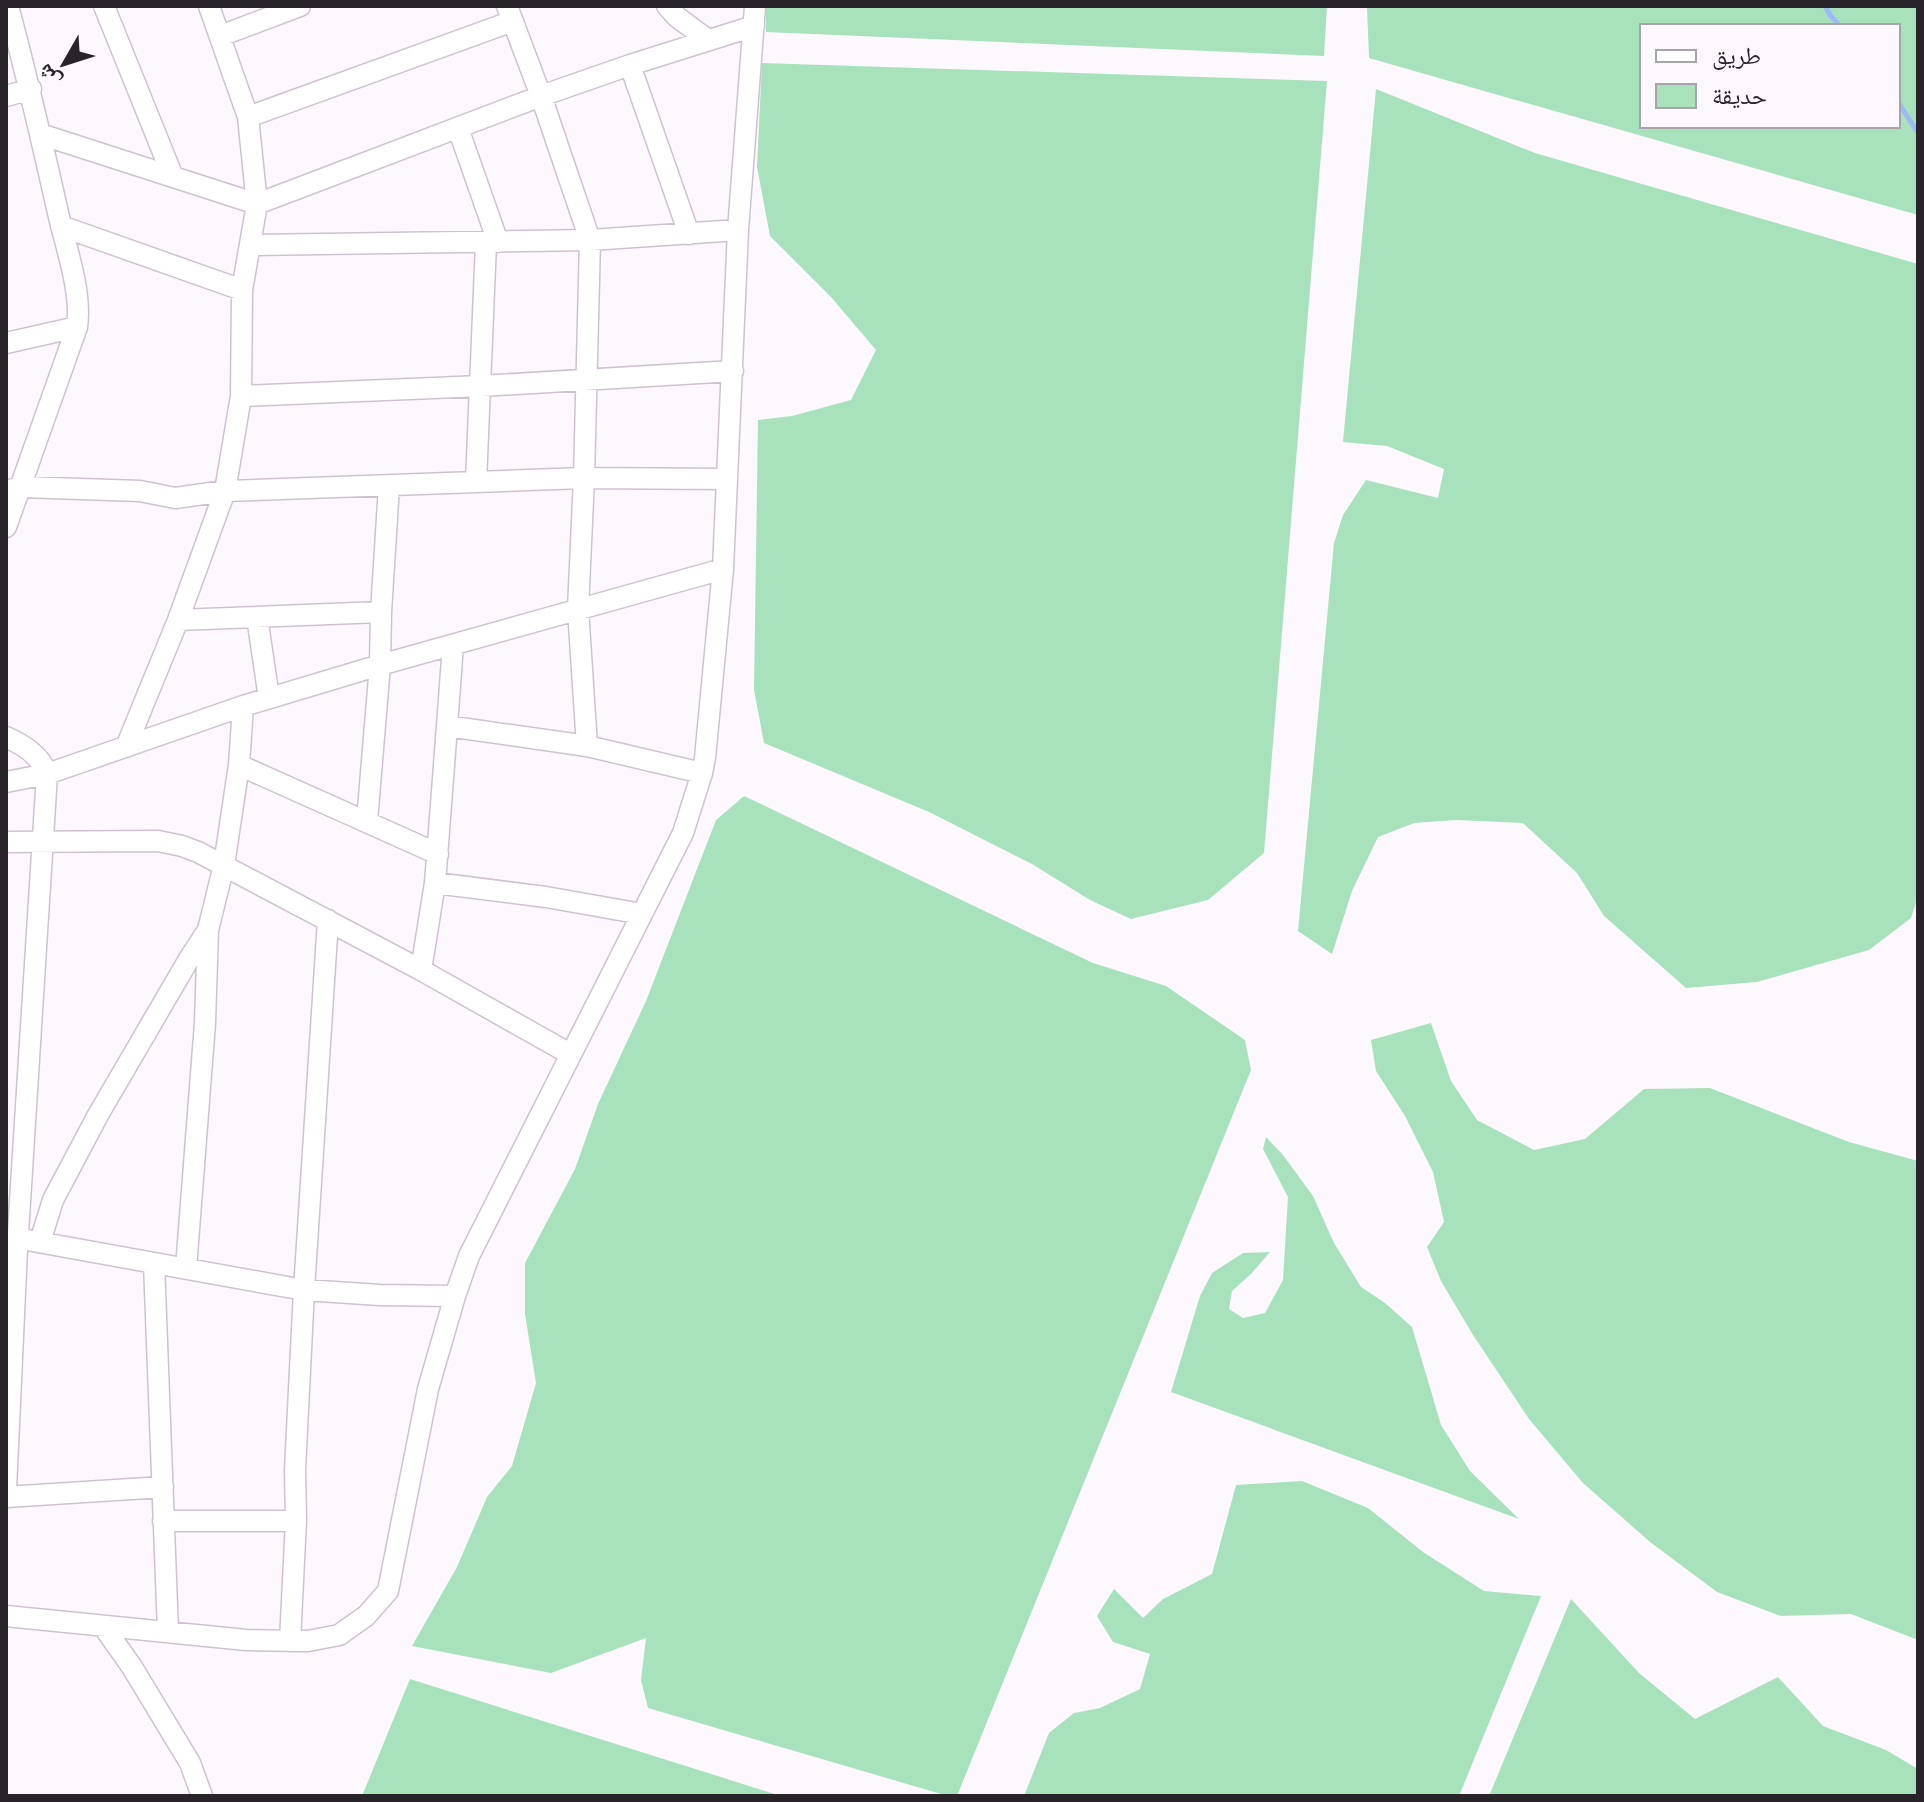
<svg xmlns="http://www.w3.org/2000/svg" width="1924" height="1802" font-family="Inter,'Noto Naskh Arabic',sans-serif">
	<rect width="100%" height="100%" fill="#fdf8fe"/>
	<path fill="#a8e2bc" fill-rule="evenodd" d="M 766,6 L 1327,6 L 1324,56 L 766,32 Z
		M 1367,6 L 1918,6 L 1918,215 L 1369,58 ZM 1898,26 L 1898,126 L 1642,126 L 1642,26 Z
		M 762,63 L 1327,81 L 1264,853 L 1208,900 L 1131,919 L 1090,900 L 1032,864 L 929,812 L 764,743 L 754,690 L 758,420 L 792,416 L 851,400 L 876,350 L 831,297 L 770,236 L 757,167 Z
		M 1376,89 L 1535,153 L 1918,264 L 1918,896 L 1911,918 L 1869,950 L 1757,982 L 1686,988 L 1604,916 L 1577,873 L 1523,823 L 1456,820 L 1414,823 L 1378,837 L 1352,891 L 1332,954 L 1298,931 L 1334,543 L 1343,515 L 1366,480 L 1438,498 L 1444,469 L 1387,446 L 1343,442 Z
		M 744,796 L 1093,963 L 1166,986 L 1245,1040 L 1251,1070 L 957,1796 L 948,1796 L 648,1708 L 641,1680 L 646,1638 L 551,1673 L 412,1646 L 457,1567 L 487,1497 L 512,1466 L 536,1383 L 525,1314 L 525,1263 L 575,1169 L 598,1104 L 646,1001 L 716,820 Z
		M 1431,1023 L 1451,1081 L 1477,1120 L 1534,1150 L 1585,1139 L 1644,1089 L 1710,1088 L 1849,1142 L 1918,1161 L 1918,1640 L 1851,1614 L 1781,1616 L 1717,1592 L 1650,1542 L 1583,1483 L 1529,1419 L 1473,1335 L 1441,1281 L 1427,1247 L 1444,1222 L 1433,1172 L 1405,1116 L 1376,1071 L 1371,1040 Z
		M 1266,1137 L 1283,1155 L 1313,1196 L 1334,1243 L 1361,1287 L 1385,1303 L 1412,1327 L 1441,1425 L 1470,1471 L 1519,1519 L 1171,1392 L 1200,1296 L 1212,1273 L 1243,1253 L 1270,1252 L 1251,1274 L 1232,1291 L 1229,1309 L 1243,1318 L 1265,1313 L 1283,1280 L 1288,1197 L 1263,1149 Z
		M 1302,1481 L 1368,1508 L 1423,1552 L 1484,1591 L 1541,1596 L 1459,1796 L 1024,1796 L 1049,1733 L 1074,1713 L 1100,1708 L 1140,1689 L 1150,1654 L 1113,1642 L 1097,1616 L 1114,1589 L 1143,1618 L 1163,1599 L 1212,1574 L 1236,1485 Z
		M 1571,1599 L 1639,1673 L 1695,1719 L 1778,1677 L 1823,1726 L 1886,1750 L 1918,1769 L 1918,1796 L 1489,1796 Z
		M 410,1679 L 781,1796 L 362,1796 Z"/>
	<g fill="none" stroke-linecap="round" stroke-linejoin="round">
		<path stroke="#9cbaf6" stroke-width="5" d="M 1825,6 L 1830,15 L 1840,26
			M 1898,102 L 1918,133"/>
		<g stroke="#cfc2d0" stroke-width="23">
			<path id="minor" d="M 104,6 L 173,177
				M 507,6 L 541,96 L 590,240 L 584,478 L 578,609 L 587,746
				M 667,6 L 677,17 L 708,40
				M 220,36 L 300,6
				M 630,65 L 754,26
				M 6,96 L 31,89
				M 248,117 L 513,21
				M 458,128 L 498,242
				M 40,134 L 257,204 L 541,96 L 630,65 L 689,234
				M 61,226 L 242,290
				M 250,245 L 590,240 L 738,230
				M 6,343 L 77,327
				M 241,396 L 481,386 L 733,371
				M 476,482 L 486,243
				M 6,491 L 21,487 L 140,491 L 175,498 L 225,491 L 476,482 L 584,478 L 727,479
				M 6,527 L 77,327 C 82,293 67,251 59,217 C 43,146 27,76 8,6
				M 257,617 L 269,698
				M 178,620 L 381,612
				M 243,706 L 239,765 L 438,854
				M 447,726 L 453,645
				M 6,737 C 22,744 41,756 47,774 L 17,1249 L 6,1489
				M 126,747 L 178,620 L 225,491 L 241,396 L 242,290 L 257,204 L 248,117 L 209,6
				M 6,782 L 47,774 L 243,706 L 380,665 L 723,569
				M 367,821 L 380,665 L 381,612 L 389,486
				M 6,842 L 158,841 L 182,846 L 198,852 L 421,970
				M 435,883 L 546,897 L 642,914
				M 570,1054 L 421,970 L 435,883 L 447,726 L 587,746 L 702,773
				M 27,1240 L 304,1290 L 380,1295 L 455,1296
				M 40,1242 L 53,1200 L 98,1115 L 189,959 L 208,930 L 224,865 L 239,765
				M 154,1263 L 168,1632
				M 186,1268 L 205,1023 L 208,930
				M 6,1497 L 163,1487
				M 163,1521 L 296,1521 L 295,1470 L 304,1290 L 328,920
				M 6,1616 L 246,1640 L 308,1641 L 339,1635 L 366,1616 L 388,1591 L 428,1389 L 455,1296 L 469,1256 L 683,833 L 702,773 L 705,758 L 723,569 L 738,230 L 755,6
				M 103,1626 L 132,1667 L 190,1763 L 202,1796
				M 290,1641 L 296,1521"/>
		</g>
		<use href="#minor" stroke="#fff" stroke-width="20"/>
	</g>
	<rect width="1924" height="1802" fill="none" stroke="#292429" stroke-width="16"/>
	<rect x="1640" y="24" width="260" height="104" fill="#fdf8fe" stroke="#a8a3a9" stroke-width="2"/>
	<rect x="1656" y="50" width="40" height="12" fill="#ffffff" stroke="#a8a3a9" stroke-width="2"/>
	<text x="1712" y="64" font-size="24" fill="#292429">طريق</text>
	<rect x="1656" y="84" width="40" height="24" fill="#a8e2bc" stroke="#a8a3a9" stroke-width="2"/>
	<text x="1712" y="104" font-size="24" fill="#292429">حديقة</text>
	<g transform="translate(64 64) rotate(231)" stroke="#fdf8fe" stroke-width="6" paint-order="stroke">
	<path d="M0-6L14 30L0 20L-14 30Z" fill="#292429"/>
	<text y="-12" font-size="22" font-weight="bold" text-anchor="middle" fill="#292429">ش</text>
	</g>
</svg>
